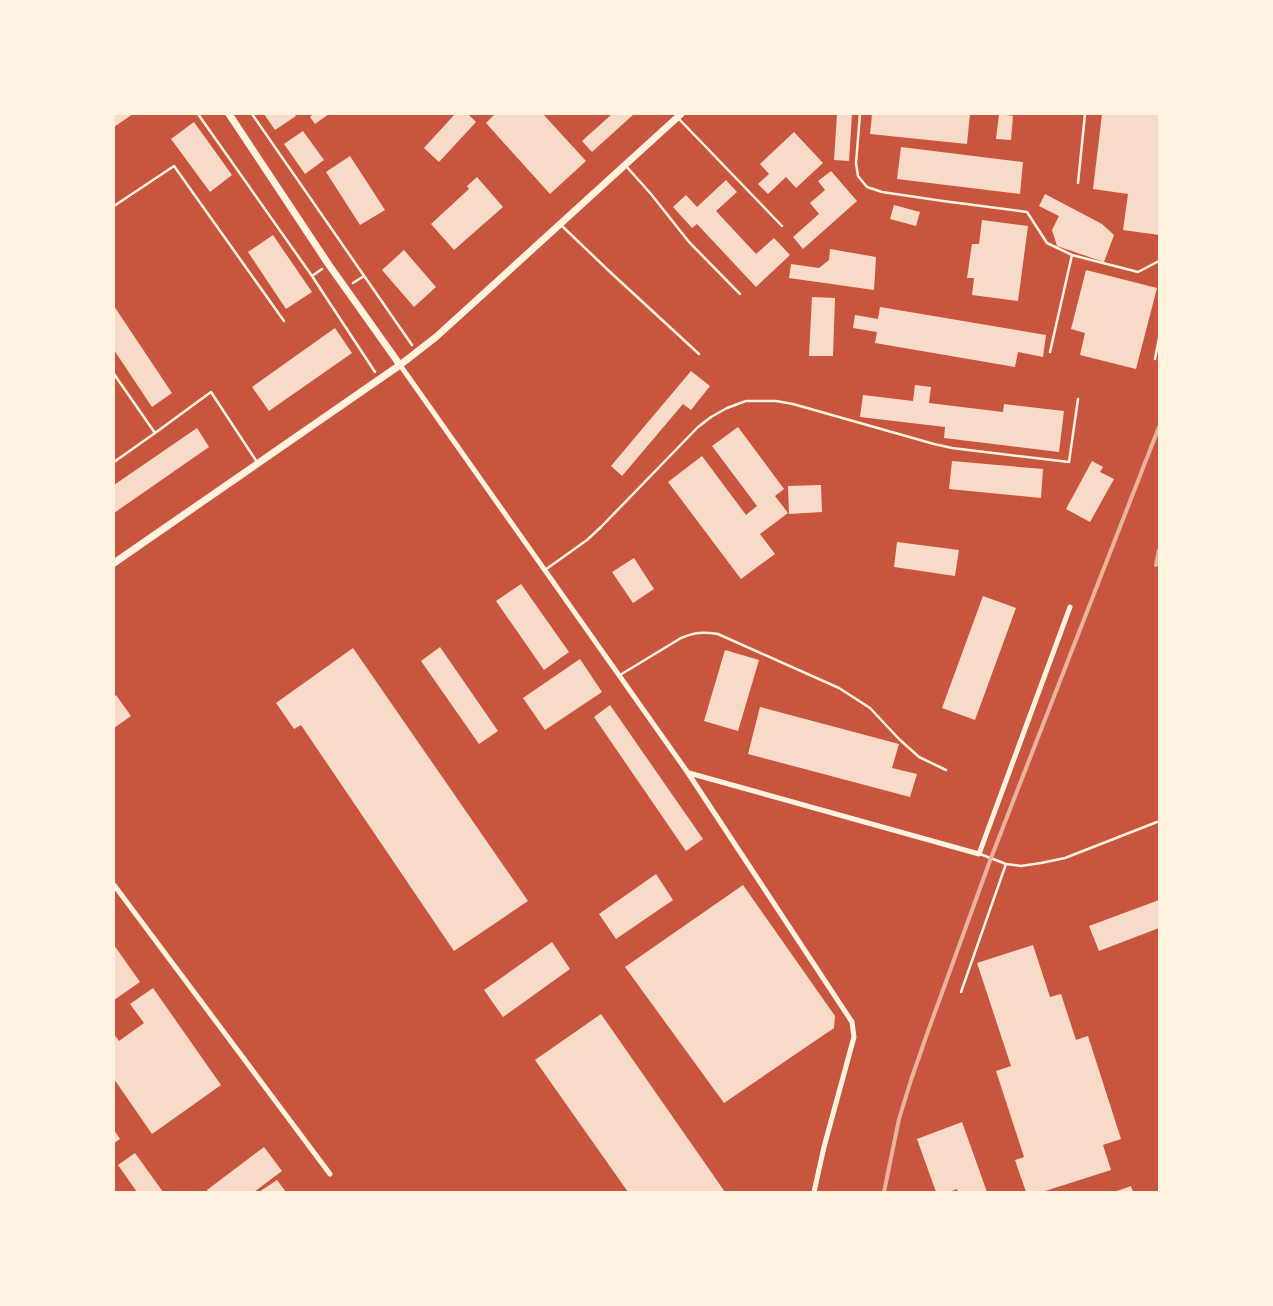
<svg xmlns="http://www.w3.org/2000/svg" width="1273" height="1306" font-family="'Open Sans',sans-serif">
	<rect width="100%" height="100%" fill="#c8553d"/>
	<path fill="#f7dbc8" d="M 114,114 L 133,114 L 114,127 Z
		M 264,114 L 294,114 L 296,116 L 275,130 Z
		M 313,114 L 329,114 L 315,124 L 310,117 Z
		M 455,114 L 468,114 L 476,122 L 439,162 L 424,148 Z
		M 495,114 L 543,114 L 586,161 L 550,194 L 486,123 Z
		M 612,114 L 634,114 L 592,152 L 582,141 Z
		M 837,114 L 852,114 L 849,161 L 834,160 Z
		M 872,114 L 970,114 L 967,144 L 870,134 Z
		M 999,114 L 1013,116 L 1011,140 L 996,139 Z
		M 1102,114 L 1159,115 L 1159,235 L 1123,230 L 1128,194 L 1093,189 Z
		M 194,122 L 232,175 L 210,192 L 171,139 Z
		M 303,131 L 324,160 L 305,174 L 284,144 Z
		M 794,132 L 823,163 L 796,188 L 786,177 L 768,194 L 758,184 L 769,174 L 760,164 Z
		M 901,147 L 1023,162 L 1020,194 L 897,179 Z
		M 350,156 L 385,210 L 360,225 L 326,172 Z
		M 831,171 L 857,201 L 803,249 L 793,237 L 819,214 L 810,203 L 825,190 L 818,181 Z
		M 477,177 L 503,207 L 454,250 L 431,224 L 469,189 L 467,186 Z
		M 726,180 L 737,192 L 716,211 L 756,254 L 774,238 L 790,255 L 756,287 L 697,224 L 692,228 L 673,207 L 686,195 L 697,207 Z
		M 1045,194 L 1102,224 L 1114,235 L 1104,262 L 1057,246 L 1052,230 L 1059,216 L 1039,206 Z
		M 894,205 L 920,212 L 916,226 L 890,219 Z
		M 982,220 L 1028,226 L 1018,301 L 972,295 L 974,278 L 967,278 L 972,244 L 979,244 Z
		M 273,235 L 312,292 L 286,309 L 248,252 Z
		M 830,249 L 876,257 L 874,290 L 789,278 L 791,264 L 819,268 L 829,260 Z
		M 404,250 L 436,287 L 414,307 L 382,270 Z
		M 1086,270 L 1157,288 L 1136,369 L 1080,355 L 1085,333 L 1071,329 Z
		M 812,297 L 835,298 L 833,356 L 809,356 Z
		M 114,306 L 172,393 L 152,407 L 114,350 Z
		M 880,307 L 1046,335 L 1043,357 L 1018,352 L 1015,367 L 875,343 L 877,332 L 853,328 L 855,315 L 878,319 Z
		M 335,328 L 352,353 L 269,411 L 252,387 Z
		M 691,371 L 710,386 L 691,410 L 683,404 L 622,476 L 611,466 Z
		M 915,385 L 931,387 L 929,403 L 1003,412 L 1004,404 L 1064,411 L 1059,452 L 944,438 L 945,427 L 860,417 L 863,395 L 913,401 Z
		M 738,427 L 784,489 L 775,496 L 788,513 L 760,534 L 775,554 L 741,579 L 668,482 L 702,456 L 746,515 L 757,506 L 712,446 Z
		M 197,428 L 209,447 L 114,513 L 114,485 Z
		M 952,461 L 1043,469 L 1041,498 L 949,489 Z
		M 1092,461 L 1103,467 L 1100,472 L 1114,479 L 1090,522 L 1066,509 Z
		M 821,485 L 822,512 L 789,514 L 788,486 Z
		M 897,542 L 959,550 L 955,576 L 894,567 Z
		M 634,558 L 654,589 L 633,603 L 612,572 Z
		M 521,584 L 569,652 L 544,670 L 496,601 Z
		M 983,596 L 1016,608 L 975,720 L 942,708 Z
		M 440,647 L 498,731 L 479,744 L 421,661 Z
		M 353,648 L 528,901 L 454,951 L 301,725 L 294,729 L 276,703 Z
		M 725,650 L 759,660 L 738,731 L 704,721 Z
		M 580,659 L 602,692 L 545,730 L 523,698 Z
		M 116,695 L 131,716 L 114,728 L 114,697 Z
		M 610,705 L 703,839 L 686,851 L 594,717 Z
		M 760,707 L 899,744 L 892,768 L 917,774 L 910,797 L 748,754 Z
		M 656,874 L 673,900 L 616,939 L 599,914 Z
		M 743,885 L 835,1016 L 834,1028 L 724,1103 L 625,967 Z
		M 1159,900 L 1159,928 L 1099,951 L 1089,926 Z
		M 552,942 L 570,969 L 503,1017 L 484,990 Z
		M 114,945 L 140,982 L 114,1000 Z
		M 1033,945 L 1050,997 L 1061,994 L 1076,1040 L 1088,1036 L 1121,1139 L 1103,1145 L 1111,1170 L 1042,1192 L 1026,1192 L 1015,1160 L 1024,1157 L 996,1071 L 1011,1066 L 977,963 Z
		M 153,988 L 221,1085 L 152,1134 L 114,1079 L 114,1034 L 119,1041 L 144,1023 L 130,1004 Z
		M 601,1014 L 725,1192 L 628,1192 L 535,1060 Z
		M 962,1122 L 987,1192 L 958,1192 L 957,1189 L 949,1192 L 936,1192 L 917,1139 Z
		M 114,1130 L 120,1139 L 114,1143 Z
		M 264,1147 L 282,1171 L 254,1192 L 208,1192 L 207,1190 Z
		M 135,1153 L 163,1192 L 137,1192 L 118,1165 Z
		M 277,1180 L 286,1192 L 259,1192 Z
		M 1131,1186 L 1133,1192 L 1114,1192 Z"/>
	<g fill="none" stroke-linecap="round" stroke-linejoin="round">
		<path stroke="#fff3e0" stroke-width="2.5" d="M 198,114 L 312,276 L 375,372
			M 252,114 L 412,345
			M 312,276 L 322,269
			M 353,283 L 364,276"/>
		<path stroke="#fff3e0" stroke-width="2.5" d="M 860,114 L 856,163 L 858,176 L 867,187 L 882,192 L 943,201 L 1027,212 L 1047,243 L 1072,255 L 1138,272 L 1159,261
			M 679,119 L 782,226
			M 626,166 L 651,194 L 689,242 L 740,294
			M 1078,183 L 1085,114
			M 114,206 L 174,166 L 284,321
			M 561,225 L 609,271 L 699,354
			M 1050,352 L 1072,255
			M 1155,359 L 1159,338
			M 114,374 L 155,433 L 114,462
			M 155,433 L 211,392 L 257,462
			M 545,570 L 587,540 L 601,527 L 698,427 L 711,417 L 727,408 L 746,401 L 776,401 L 793,404 L 934,444 L 952,448 L 1069,462 L 1078,399
			M 620,675 L 681,638 C 695,632 703,632 718,634 L 839,688 L 870,708 L 899,739 L 919,757 L 946,770
			M 980,854 L 1006,864 L 1021,866 L 1041,863 L 1065,858 L 1157,822
			M 961,992 L 1006,864"/>
		<path stroke="#fff3e0" stroke-width="5" d="M 400,365 L 688,773 L 852,1022 L 854,1037 L 824,1147 L 814,1192
			M 689,773 L 979,854 L 1070,607
			M 114,885 L 330,1174"/>
		<path stroke="#fff3e0" stroke-width="7" d="M 229,114 L 329,265 L 400,365
			M 114,563 L 400,365 L 436,337 L 681,114"/>
		<path stroke="#e9b49f" stroke-width="4" d="M 1156,565 L 1159,550
			M 884,1192 L 899,1119 L 911,1080 L 927,1034 L 991,858 L 1159,427"/>
	</g>
	<rect width="1273" height="1306" fill="none" stroke="#fff3e0" stroke-width="230"/>
</svg>
